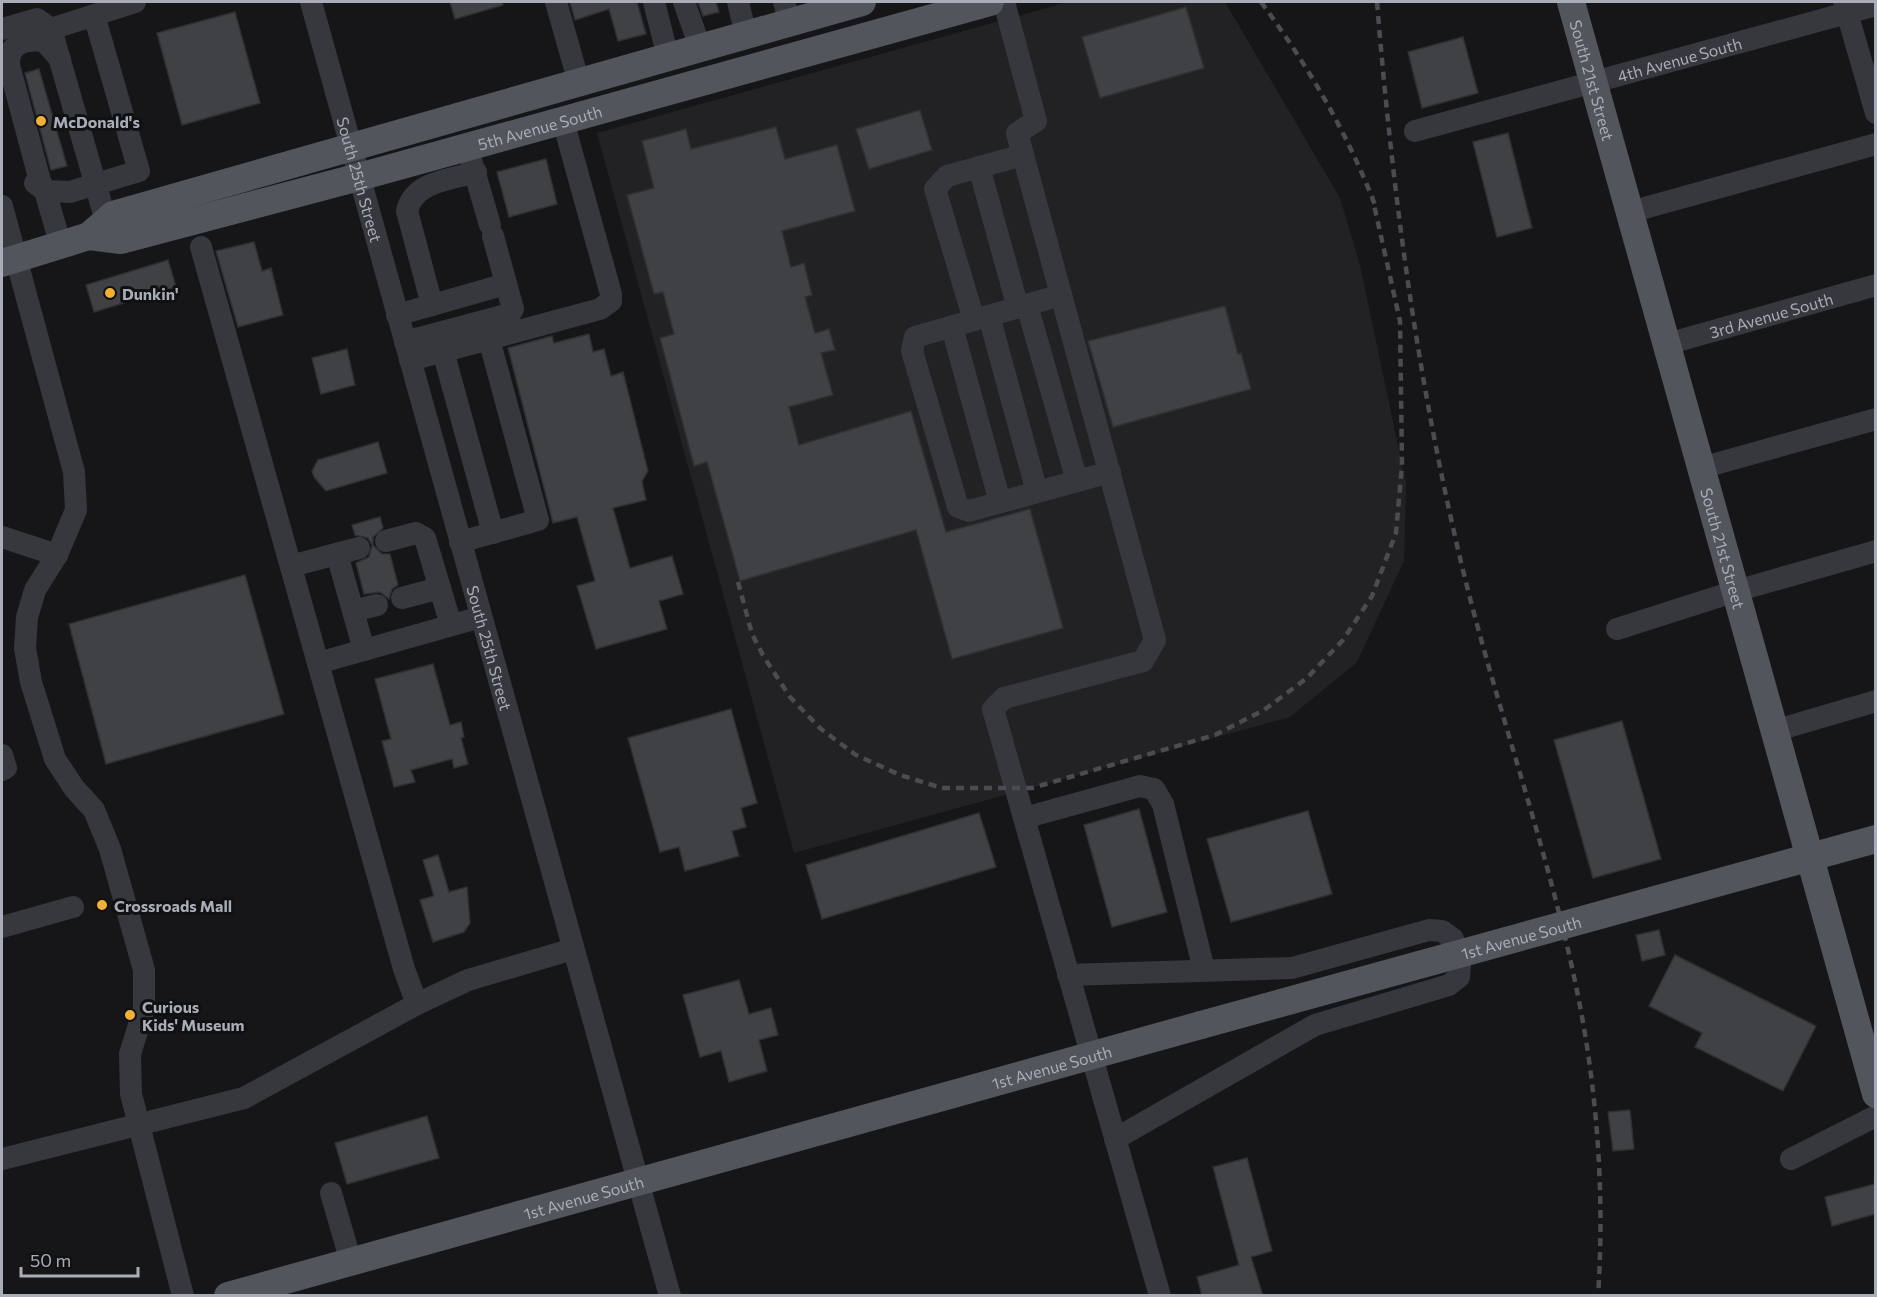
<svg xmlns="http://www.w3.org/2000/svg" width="1877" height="1297" font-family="Commissioner,sans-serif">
	<rect width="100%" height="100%" fill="#161618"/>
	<path fill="#222225" d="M 1068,2 L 1225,2 L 1340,198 L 1360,265 L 1406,484 L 1404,561 L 1357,662 L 1290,717 L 794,853 L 597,133 Z"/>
	<path fill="#404145" stroke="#303034" stroke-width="1.5" d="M 450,2 L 502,2 L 503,5 L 455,19 Z
		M 570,2 L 637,2 L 646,34 L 618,41 L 609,9 L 575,20 Z
		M 698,2 L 716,2 L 719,12 L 703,16 Z
		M 1186,7 L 1204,68 L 1100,98 L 1082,37 Z
		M 235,12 L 260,103 L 182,125 L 157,33 Z
		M 1463,37 L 1478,93 L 1422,108 L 1408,52 Z
		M 39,69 L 67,166 L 51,170 L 25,73 Z
		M 920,110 L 932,150 L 869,169 L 856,129 Z
		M 776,127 L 785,159 L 837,145 L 855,211 L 782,231 L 791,267 L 804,263 L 812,295 L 805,297 L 815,333 L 829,329 L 835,350 L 821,353 L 833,395 L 789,407 L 799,445 L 911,411 L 946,532 L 1030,509 L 1063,628 L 952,659 L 916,530 L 740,581 L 707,462 L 694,466 L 660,338 L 674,334 L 663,292 L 654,294 L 627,195 L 654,188 L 642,141 L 686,129 L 691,149 Z
		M 1508,133 L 1532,228 L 1497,237 L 1473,142 Z
		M 546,159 L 557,204 L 509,217 L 497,172 Z
		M 254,242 L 262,271 L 271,268 L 283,315 L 238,327 L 216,251 Z
		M 168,260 L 176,287 L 94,312 L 86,285 Z
		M 1225,306 L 1238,354 L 1241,353 L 1251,389 L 1113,427 L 1088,341 Z
		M 589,334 L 593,352 L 604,349 L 611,376 L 623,372 L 648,471 L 642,481 L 646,500 L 613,508 L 630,568 L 672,556 L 683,594 L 659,601 L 667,629 L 596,649 L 577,586 L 595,581 L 577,517 L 553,523 L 508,348 L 552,336 L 554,343 Z
		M 347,349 L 355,385 L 321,394 L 312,358 Z
		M 378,442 L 387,473 L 326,491 L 314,477 L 312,471 L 318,460 Z
		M 380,517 L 383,528 L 373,537 L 373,545 L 382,554 L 390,554 L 398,585 L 392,589 L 389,599 L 380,592 L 364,594 L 356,563 L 369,557 L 372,545 L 368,538 L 355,535 L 352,525 Z
		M 245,575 L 284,714 L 106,764 L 69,624 Z
		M 433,664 L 450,725 L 461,722 L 464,737 L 461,738 L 468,764 L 454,768 L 452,759 L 411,770 L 415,782 L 394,787 L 382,741 L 391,739 L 375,679 Z
		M 731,709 L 757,803 L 741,808 L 746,827 L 732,831 L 739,856 L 685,871 L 679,847 L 660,852 L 628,738 Z
		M 1622,721 L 1661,859 L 1593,878 L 1554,740 Z
		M 1139,809 L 1167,912 L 1112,927 L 1084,825 Z
		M 1308,811 L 1332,894 L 1231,922 L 1207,839 Z
		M 979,813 L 996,867 L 822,919 L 806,865 Z
		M 438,855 L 449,892 L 467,887 L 470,923 L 464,932 L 433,942 L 420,900 L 434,896 L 423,860 Z
		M 1659,930 L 1665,955 L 1642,961 L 1636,935 Z
		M 1675,955 L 1816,1026 L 1783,1091 L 1695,1047 L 1702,1033 L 1649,1006 Z
		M 739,980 L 749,1014 L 771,1008 L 778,1035 L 759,1040 L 767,1071 L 729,1082 L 721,1051 L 700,1057 L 683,995 Z
		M 1630,1110 L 1634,1149 L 1613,1151 L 1608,1112 Z
		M 427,1116 L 439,1158 L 347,1184 L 335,1143 Z
		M 1247,1158 L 1272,1251 L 1251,1257 L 1263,1296 L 1202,1296 L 1197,1277 L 1239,1265 L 1213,1167 Z
		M 1875,1184 L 1875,1214 L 1832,1226 L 1825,1197 Z"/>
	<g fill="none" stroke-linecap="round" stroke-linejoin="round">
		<g stroke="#37383d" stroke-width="22">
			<path id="s1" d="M 311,2 L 670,1296"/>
			<path d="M 556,2 L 579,83"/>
			<path d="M 654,2 L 668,57"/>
			<path d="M 684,2 L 700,47"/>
			<path d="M 738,2 L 746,35"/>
			<path d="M 784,2 L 790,22"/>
			<path d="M 1004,2 L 1036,121 L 1017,133 L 1155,640 L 1143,661 L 1004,698 L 993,709 L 1160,1296"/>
			<path d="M 1844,2 L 1876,113"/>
			<path d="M 2,29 L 37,19 L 51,29"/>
			<path d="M 60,59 L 44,41 C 25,39 8,43 9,65 L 40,181 L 45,191 L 70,192 L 139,171 L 94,15"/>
			<path id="s2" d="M 1415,131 L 1876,5"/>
			<path d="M 471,160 L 490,225"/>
			<path d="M 979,167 L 1018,308"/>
			<path d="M 35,183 L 45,191 L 61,246"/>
			<path d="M 2,206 L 74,472 L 76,510 L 57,555 L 35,590 L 27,617 L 25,648 L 31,682 L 55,759 L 74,788 L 94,810 L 110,849 L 144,970 L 144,1009 L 130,1054 L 131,1094 L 183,1296"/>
			<path d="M 1630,212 L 1876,144"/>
			<path d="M 106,221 L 51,29 L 135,2"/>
			<path d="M 201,247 L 404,969 L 417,1004"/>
			<path d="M 1061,295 L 915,337 L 912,351 L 958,507 L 969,511 L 1110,472"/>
			<path d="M 432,305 L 407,211 C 414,181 450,180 476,172"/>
			<path d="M 1027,305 L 1077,481"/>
			<path d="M 397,315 L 506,284"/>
			<path d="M 989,316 L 1037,492"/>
			<path d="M 974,320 L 935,189 L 947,176 L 1023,155"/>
			<path d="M 952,327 L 1000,502"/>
			<path d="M 489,339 L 600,309 L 611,301 L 611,294 L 563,121"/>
			<path d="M 405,342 L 510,314 L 513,309 L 493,236"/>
			<path id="s3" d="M 1667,344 L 1876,285"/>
			<path d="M 443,351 L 493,533"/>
			<path d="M 410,360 L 489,339 L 538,520 L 460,542"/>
			<path d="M 1701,468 L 1876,419"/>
			<path d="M 2,537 L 57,555"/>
			<path d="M 386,541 L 416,533 L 425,538 L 451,625"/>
			<path d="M 337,554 L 364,650"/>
			<path d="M 291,566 L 359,548"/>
			<path d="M 402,598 L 440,588"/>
			<path d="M 353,611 L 377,605"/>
			<path d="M 1617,629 L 1736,591 L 1876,551"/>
			<path d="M 318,663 L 481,617"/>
			<path d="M 1774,731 L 1876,701"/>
			<path d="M 2,755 L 6,768 L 2,770"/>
			<path d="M 1024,818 L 1140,786 L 1154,789 L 1163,804 L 1204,970"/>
			<path d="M 2,927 L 73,907"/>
			<path d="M 1068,975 L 1292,968 L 1429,930 L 1442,931 L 1453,939 L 1460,965 L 1459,977 L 1449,985 L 1315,1025 L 1115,1139"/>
			<path d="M 2,1159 L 244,1098 L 417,1004 L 468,980 L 573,949"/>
			<path d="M 1791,1159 L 1876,1116"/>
			<path d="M 331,1193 L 351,1262"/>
		</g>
		<g stroke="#53555c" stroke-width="28">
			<path id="s4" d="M 1571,2 L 1876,1094"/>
			<path id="s5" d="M 89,236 L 121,240 L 359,177 L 990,2"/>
			<path d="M 2,263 L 89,236 L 113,215 L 862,2"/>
			<path id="s6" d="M 228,1296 L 1201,1025"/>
		</g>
		<path stroke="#4a4c52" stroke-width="4.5" stroke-dasharray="8 6" stroke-linecap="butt" d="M 1261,2 C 1307,64 1347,132 1375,205
			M 1377,2 C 1392,186 1415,364 1457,545 C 1491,693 1545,837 1576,986 C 1597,1086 1605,1193 1598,1296
			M 738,582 L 752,634 L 764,657 L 790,697 L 821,729 L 856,755 L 900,775 L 942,788 L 1032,788 L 1215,735 L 1264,710 L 1307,678 L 1343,640 L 1372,596 L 1396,533 L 1402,465 L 1400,321 L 1372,196"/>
		<path stroke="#53555c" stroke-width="28" id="s7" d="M 1201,1025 L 1876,839"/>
	</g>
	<g fill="#f2b134" stroke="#111113" stroke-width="2">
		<circle cx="41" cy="121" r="6"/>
		<circle cx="110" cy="293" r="6"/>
		<circle cx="102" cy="905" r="6"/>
		<circle cx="130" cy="1015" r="6"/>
	</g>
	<g text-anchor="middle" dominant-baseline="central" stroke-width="6" stroke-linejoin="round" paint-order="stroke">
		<g font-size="16" fill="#a8adb8" stroke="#111113">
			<text stroke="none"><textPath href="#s2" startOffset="274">4th Avenue South</textPath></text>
			<text stroke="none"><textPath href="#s4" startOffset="81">South 21st Street</textPath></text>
			<text stroke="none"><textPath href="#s5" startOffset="466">5th Avenue South</textPath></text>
			<text stroke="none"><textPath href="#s1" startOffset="184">South 25th Street</textPath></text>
			<text stroke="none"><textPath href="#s3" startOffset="108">3rd Avenue South</textPath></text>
			<text stroke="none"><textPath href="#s4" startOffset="567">South 21st Street</textPath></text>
			<text stroke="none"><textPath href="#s1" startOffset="670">South 25th Street</textPath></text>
			<text stroke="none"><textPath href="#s7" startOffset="332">1st Avenue South</textPath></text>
			<text stroke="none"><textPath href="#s6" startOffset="855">1st Avenue South</textPath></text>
			<text stroke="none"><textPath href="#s6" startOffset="369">1st Avenue South</textPath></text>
		</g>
		<g font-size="16" font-weight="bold" fill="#a8adb8" stroke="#111113" text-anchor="start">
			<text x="53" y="121">McDonald's</text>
			<text x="122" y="293">Dunkin'</text>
			<text x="114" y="905">Crossroads Mall</text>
			<text x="142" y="1006">Curious<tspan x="142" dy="18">Kids' Museum</tspan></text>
		</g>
	</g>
	<rect width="1877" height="1297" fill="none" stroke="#a8adb8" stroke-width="6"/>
	<path d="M21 1267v9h117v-9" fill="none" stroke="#a8adb8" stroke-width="3"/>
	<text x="30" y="1267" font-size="18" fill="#a8adb8" stroke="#111113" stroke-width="4.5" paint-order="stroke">50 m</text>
</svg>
